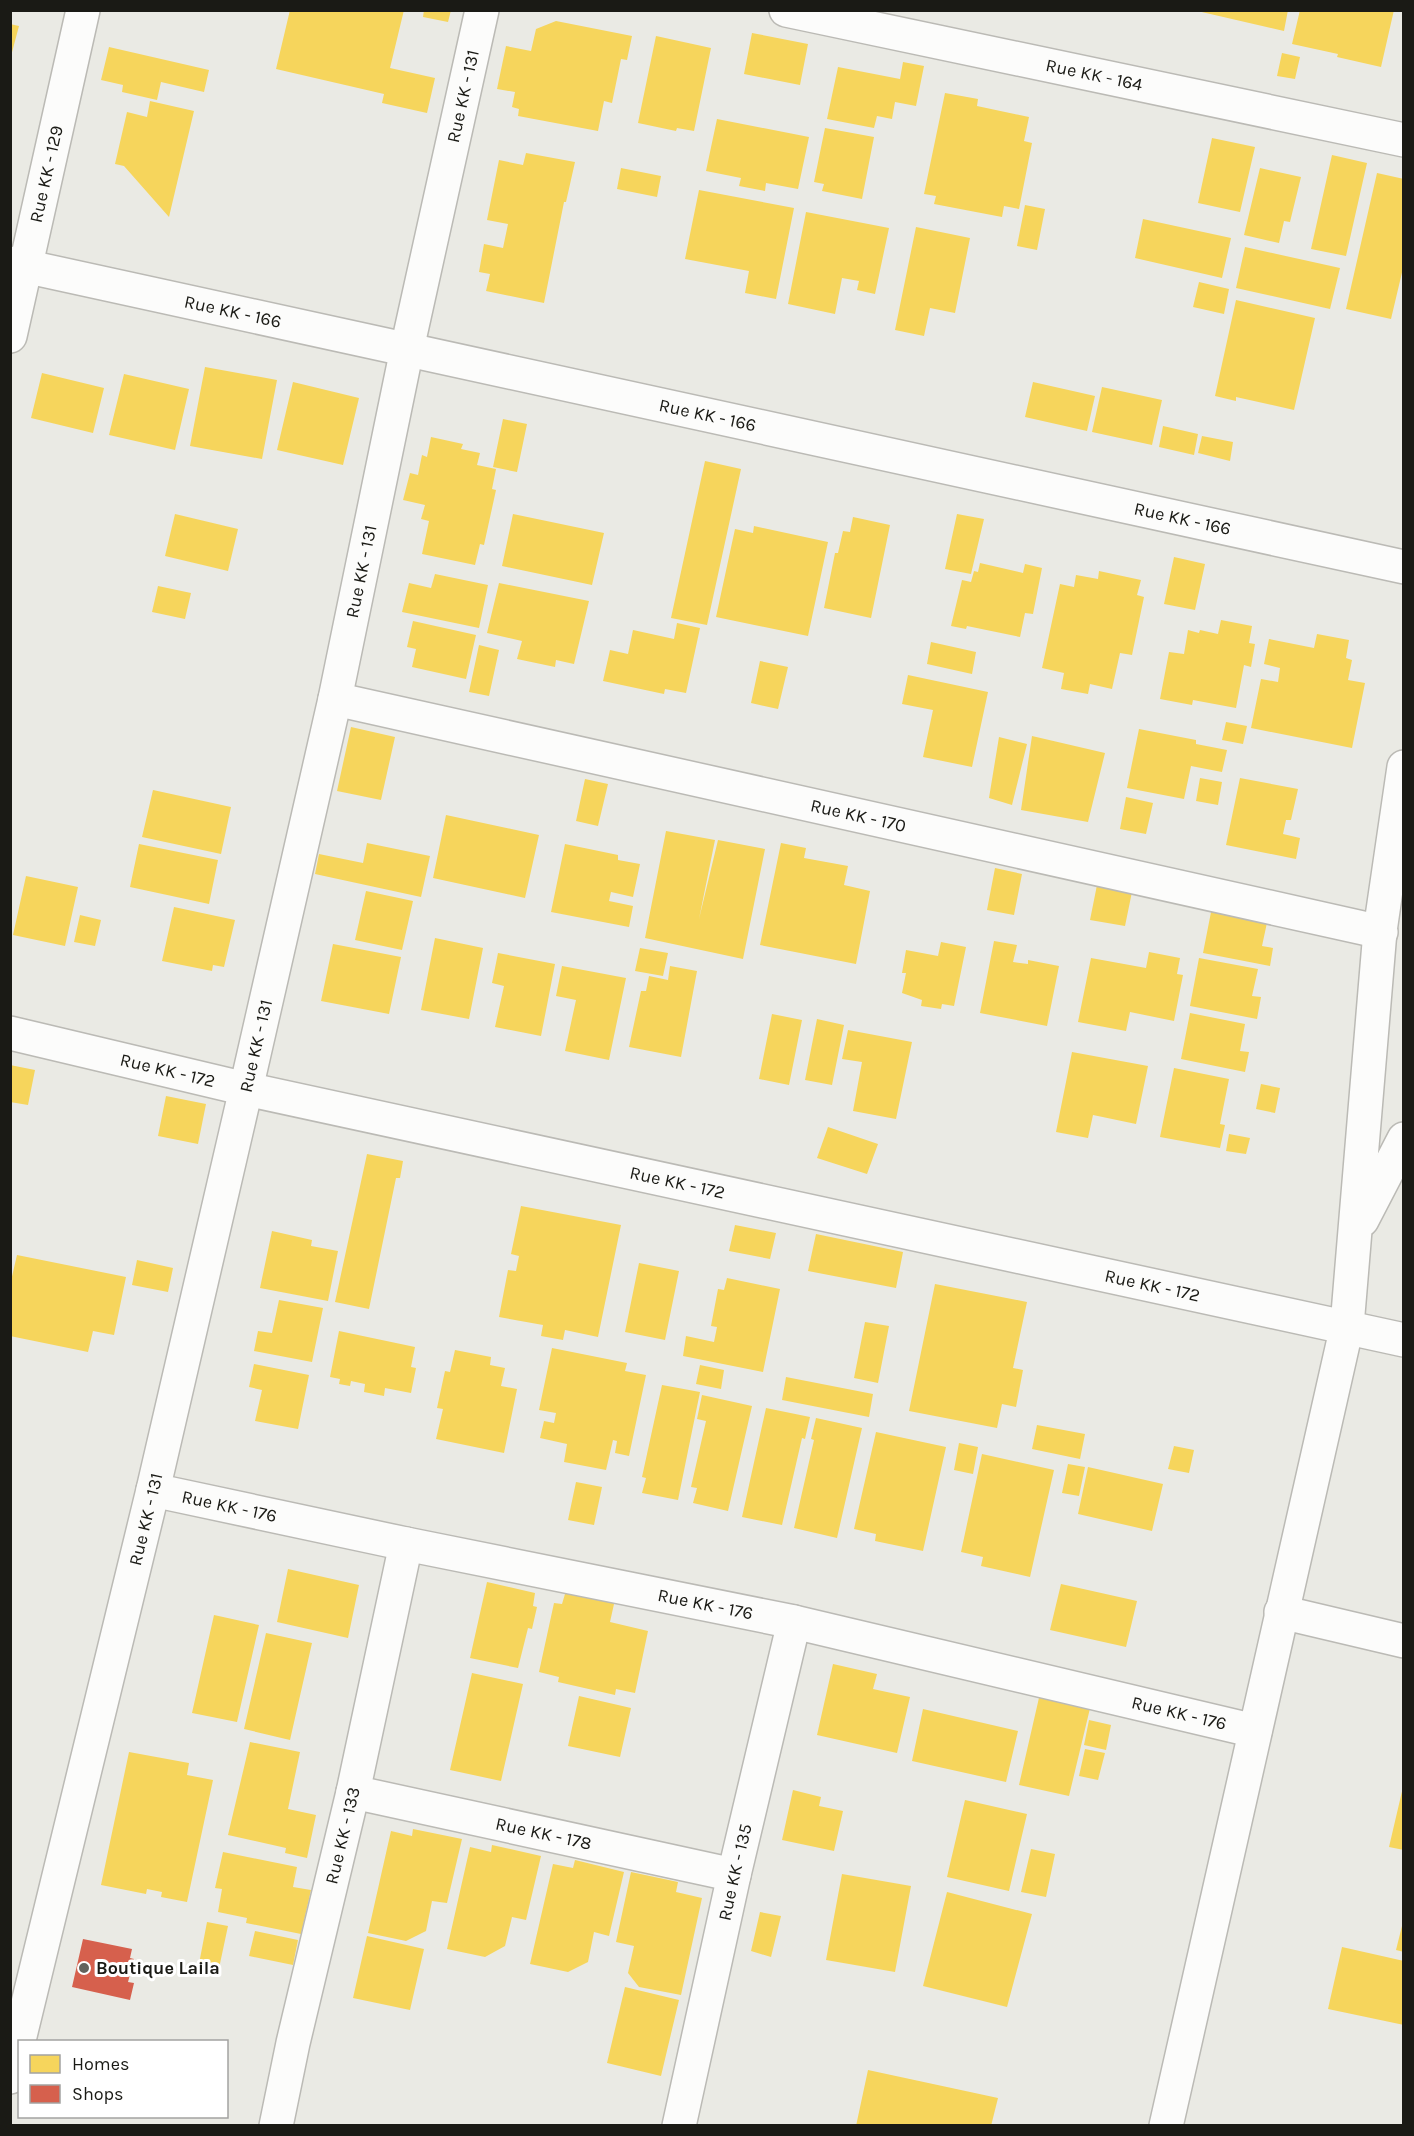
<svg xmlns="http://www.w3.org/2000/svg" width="1414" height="2136" font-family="Karla,sans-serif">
	<rect width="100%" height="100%" fill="#eaeae4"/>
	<path fill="#f6d55c" d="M 290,10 L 404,10 L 390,68 L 435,78 L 427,113 L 382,103 L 384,94 L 276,69 Z
		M 424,10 L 451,10 L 448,22 L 423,17 Z
		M 1193,10 L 1288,10 L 1284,31 Z
		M 1300,10 L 1394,10 L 1381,67 L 1337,57 L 1338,54 L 1292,44 Z
		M 556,21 L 632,36 L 627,60 L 621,59 L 612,103 L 604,101 L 598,131 L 518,116 L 519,109 L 512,107 L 515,92 L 497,89 L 506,46 L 531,51 L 536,29 Z
		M 10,24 L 19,26 L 11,56 L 10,55 Z
		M 752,33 L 808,44 L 800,85 L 744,74 Z
		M 656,36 L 711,48 L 694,131 L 677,128 L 676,131 L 638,123 Z
		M 109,47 L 209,70 L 204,92 L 161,82 L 157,100 L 122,92 L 123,85 L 101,80 Z
		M 1282,53 L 1300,57 L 1295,79 L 1277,76 Z
		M 903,62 L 924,66 L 916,106 L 895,102 L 892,119 L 877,116 L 874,128 L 827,119 L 838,67 L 900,79 Z
		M 945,93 L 978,99 L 977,106 L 1029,117 L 1024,141 L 1032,143 L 1019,209 L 1004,206 L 1002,217 L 934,204 L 936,196 L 924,194 Z
		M 150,101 L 194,111 L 169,217 L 124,166 L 115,164 L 127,112 L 147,117 Z
		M 717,119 L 809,137 L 798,189 L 766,183 L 765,191 L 739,186 L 741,178 L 706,171 Z
		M 825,128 L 874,137 L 862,199 L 822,191 L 824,184 L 814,182 Z
		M 1212,138 L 1255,147 L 1240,212 L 1198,203 Z
		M 526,153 L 575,162 L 566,202 L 564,202 L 544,303 L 486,291 L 490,274 L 479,272 L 484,244 L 503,248 L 508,224 L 487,220 L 499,160 L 523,165 Z
		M 1332,155 L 1367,163 L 1346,256 L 1311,249 Z
		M 621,168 L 661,176 L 657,197 L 617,189 Z
		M 1260,168 L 1301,177 L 1290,222 L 1284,221 L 1279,243 L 1244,235 Z
		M 1377,173 L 1404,179 L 1404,264 L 1391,319 L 1346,309 Z
		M 699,190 L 794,208 L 776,299 L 745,293 L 749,271 L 685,259 Z
		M 1025,205 L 1045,209 L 1037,250 L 1017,246 Z
		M 806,212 L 889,228 L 875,294 L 857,290 L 859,281 L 842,278 L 835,314 L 788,304 Z
		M 1143,219 L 1231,238 L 1222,278 L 1135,258 Z
		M 916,227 L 970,238 L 955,313 L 930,308 L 924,336 L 895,330 Z
		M 1245,247 L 1340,268 L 1330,309 L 1236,288 Z
		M 1199,282 L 1229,289 L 1224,314 L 1193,307 Z
		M 1236,300 L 1315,318 L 1294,410 L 1236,397 L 1236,401 L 1215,396 Z
		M 205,367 L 277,380 L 262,459 L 190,446 Z
		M 42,373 L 104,388 L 93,433 L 31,418 Z
		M 124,374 L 189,389 L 175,450 L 109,435 Z
		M 293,382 L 359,398 L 343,465 L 277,450 Z
		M 1033,382 L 1095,396 L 1087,431 L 1025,417 Z
		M 1102,387 L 1162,400 L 1152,445 L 1092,432 Z
		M 503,419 L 527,424 L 517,472 L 493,467 Z
		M 1163,426 L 1198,434 L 1194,455 L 1159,447 Z
		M 1202,436 L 1233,442 L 1230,461 L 1198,453 Z
		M 431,437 L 463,444 L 461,449 L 480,453 L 477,465 L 496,469 L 492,489 L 496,490 L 484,545 L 480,544 L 475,565 L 422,554 L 429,521 L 421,519 L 425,505 L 403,500 L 410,473 L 418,475 L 422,455 L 427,457 Z
		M 705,461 L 741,469 L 707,625 L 671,618 Z
		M 175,514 L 238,529 L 228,571 L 165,556 Z
		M 513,514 L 604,533 L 592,585 L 502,566 Z
		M 957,514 L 984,519 L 971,574 L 945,569 Z
		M 853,517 L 890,525 L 871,618 L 824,608 L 835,553 L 838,553 L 843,531 L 850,532 Z
		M 754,526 L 828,542 L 808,636 L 716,617 L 735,529 L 753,533 Z
		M 1174,557 L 1205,564 L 1195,610 L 1164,604 Z
		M 980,563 L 1023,573 L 1025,564 L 1042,568 L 1033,614 L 1025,613 L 1020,637 L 967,626 L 966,629 L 951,626 L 962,580 L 971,582 L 974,571 L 978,572 Z
		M 1099,571 L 1141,580 L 1137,595 L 1144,597 L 1132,655 L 1120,653 L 1112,689 L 1090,684 L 1088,694 L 1061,689 L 1064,673 L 1042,668 L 1060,584 L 1074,587 L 1076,575 L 1098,579 Z
		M 435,574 L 488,585 L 479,628 L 402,612 L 409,583 L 431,588 Z
		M 499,583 L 589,601 L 574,664 L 556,660 L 555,667 L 517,659 L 522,641 L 487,633 Z
		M 158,586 L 191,593 L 185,619 L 152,612 Z
		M 1221,620 L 1252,626 L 1249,643 L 1255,644 L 1251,667 L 1244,665 L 1236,708 L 1193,700 L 1192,705 L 1160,699 L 1169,652 L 1184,654 L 1188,630 L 1199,633 L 1200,630 L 1218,634 Z
		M 413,621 L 476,635 L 466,679 L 412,667 L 416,649 L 407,647 Z
		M 677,623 L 700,628 L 686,693 L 665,689 L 664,694 L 603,681 L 610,650 L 628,654 L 633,630 L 674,639 Z
		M 1317,634 L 1349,640 L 1346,658 L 1352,660 L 1348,680 L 1365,683 L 1352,748 L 1251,728 L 1261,679 L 1278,682 L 1280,668 L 1264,664 L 1269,639 L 1314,648 Z
		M 931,642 L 976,652 L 972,674 L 927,664 Z
		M 479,645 L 499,650 L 489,696 L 469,692 Z
		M 760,661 L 788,667 L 778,709 L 751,703 Z
		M 908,675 L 988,692 L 972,767 L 923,757 L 933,710 L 902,704 Z
		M 1226,722 L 1247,726 L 1243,744 L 1222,740 Z
		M 351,727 L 395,737 L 381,800 L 337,791 Z
		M 1139,729 L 1196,740 L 1196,744 L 1227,750 L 1222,772 L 1191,766 L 1184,799 L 1127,788 Z
		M 1032,736 L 1105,753 L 1088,822 L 1021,810 Z
		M 999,737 L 1027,744 L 1012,805 L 989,798 Z
		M 1200,778 L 1222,782 L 1218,805 L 1196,801 Z
		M 1240,778 L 1298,789 L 1291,820 L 1286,820 L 1283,834 L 1300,838 L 1296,859 L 1226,845 Z
		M 585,779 L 608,784 L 598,826 L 576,821 Z
		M 153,790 L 231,807 L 221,854 L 142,837 Z
		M 1126,797 L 1153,803 L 1146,834 L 1120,829 Z
		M 446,815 L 539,835 L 525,898 L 433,878 Z
		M 666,831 L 715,840 L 699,919 L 718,840 L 765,849 L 743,959 L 645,938 Z
		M 367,843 L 430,856 L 421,897 L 315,874 L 319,854 L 363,863 Z
		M 781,843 L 806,848 L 804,858 L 848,866 L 844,885 L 870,891 L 856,964 L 760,945 Z
		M 139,844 L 218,860 L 209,904 L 130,887 Z
		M 565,844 L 618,855 L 618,860 L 640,864 L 633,897 L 611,892 L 609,901 L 633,906 L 629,927 L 551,912 Z
		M 995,868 L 1022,874 L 1014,915 L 987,910 Z
		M 26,876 L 78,887 L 65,946 L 13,935 Z
		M 1098,880 L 1133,887 L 1125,926 L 1090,920 Z
		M 366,891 L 413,901 L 402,950 L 355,940 Z
		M 174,907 L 235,920 L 224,967 L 213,965 L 212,971 L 162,961 Z
		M 1212,907 L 1268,918 L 1262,946 L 1273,948 L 1270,966 L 1203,953 Z
		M 80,915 L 101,920 L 95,946 L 74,942 Z
		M 435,938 L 483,948 L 469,1019 L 421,1010 Z
		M 994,941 L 1017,945 L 1013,962 L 1028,964 L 1028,960 L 1059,966 L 1047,1026 L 980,1013 Z
		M 941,942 L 966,947 L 954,1006 L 942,1004 L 941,1009 L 921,1006 L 922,1000 L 902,993 L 906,973 L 902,973 L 906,950 L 938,956 Z
		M 333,944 L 401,957 L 389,1014 L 321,1001 Z
		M 640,948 L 668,953 L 663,976 L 635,971 Z
		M 1149,952 L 1180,958 L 1177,974 L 1183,975 L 1174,1021 L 1130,1012 L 1126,1031 L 1078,1022 L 1091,958 L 1146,968 Z
		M 498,953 L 555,964 L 541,1036 L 495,1027 L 504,986 L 492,983 Z
		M 1199,958 L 1258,969 L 1252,996 L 1261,997 L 1257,1019 L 1190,1006 Z
		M 562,966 L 626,978 L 609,1060 L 565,1051 L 576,1000 L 556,996 Z
		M 670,966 L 697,971 L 681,1057 L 629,1047 L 641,991 L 646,991 L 649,976 L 668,980 Z
		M 1190,1013 L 1245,1024 L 1240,1051 L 1249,1052 L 1245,1072 L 1181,1059 Z
		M 772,1014 L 802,1020 L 789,1085 L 759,1079 Z
		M 817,1019 L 844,1025 L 832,1085 L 805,1080 Z
		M 848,1030 L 912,1042 L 896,1119 L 853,1111 L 862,1062 L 842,1059 Z
		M 1072,1052 L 1148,1066 L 1136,1124 L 1093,1115 L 1088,1138 L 1056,1132 Z
		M 10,1065 L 35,1070 L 28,1105 L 10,1102 Z
		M 1174,1068 L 1229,1079 L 1220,1124 L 1225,1125 L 1220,1148 L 1160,1137 Z
		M 1261,1084 L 1280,1088 L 1275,1113 L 1256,1109 Z
		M 166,1096 L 206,1104 L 198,1144 L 158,1136 Z
		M 828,1127 L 878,1144 L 867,1174 L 817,1158 Z
		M 1229,1134 L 1250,1138 L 1246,1154 L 1226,1151 Z
		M 367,1154 L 403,1161 L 400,1178 L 396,1178 L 369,1309 L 335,1302 Z
		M 521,1206 L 621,1225 L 598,1337 L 565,1330 L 563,1340 L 541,1336 L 543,1325 L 499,1317 L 508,1270 L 516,1271 L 519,1256 L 511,1254 Z
		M 735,1225 L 776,1233 L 770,1259 L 729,1251 Z
		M 272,1231 L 312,1240 L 311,1246 L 338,1251 L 328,1301 L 260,1288 Z
		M 816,1234 L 903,1252 L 896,1288 L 808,1271 Z
		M 17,1255 L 126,1277 L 114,1335 L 93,1331 L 88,1352 L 10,1336 L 10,1285 Z
		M 137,1260 L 173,1268 L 168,1292 L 132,1285 Z
		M 639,1263 L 679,1271 L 665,1340 L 625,1332 Z
		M 727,1278 L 780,1289 L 763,1372 L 683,1356 L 686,1336 L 714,1342 L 717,1327 L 711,1326 L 718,1289 L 724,1290 Z
		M 935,1284 L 1027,1302 L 1013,1368 L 1023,1370 L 1016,1407 L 1002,1404 L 997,1428 L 909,1411 Z
		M 279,1300 L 323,1308 L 312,1362 L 254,1351 L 258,1331 L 272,1333 Z
		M 865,1322 L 889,1326 L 878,1383 L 854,1378 Z
		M 339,1331 L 415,1347 L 411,1367 L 416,1368 L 411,1393 L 385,1388 L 384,1396 L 364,1392 L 365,1384 L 351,1381 L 350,1386 L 339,1384 L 340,1379 L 330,1377 Z
		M 552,1348 L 627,1363 L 625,1371 L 646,1375 L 629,1456 L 615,1453 L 617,1441 L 613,1440 L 606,1470 L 564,1462 L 567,1444 L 540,1438 L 544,1421 L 554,1423 L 556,1413 L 539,1410 Z
		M 455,1350 L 491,1357 L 490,1365 L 505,1368 L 501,1386 L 517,1389 L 504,1453 L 436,1439 L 443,1409 L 437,1408 L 445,1371 L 450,1372 Z
		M 254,1364 L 309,1375 L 298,1429 L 255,1421 L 262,1390 L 249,1387 Z
		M 700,1365 L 724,1370 L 721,1389 L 696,1384 Z
		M 786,1377 L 873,1394 L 869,1417 L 782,1400 Z
		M 662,1385 L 700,1392 L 678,1500 L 642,1493 L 646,1478 L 642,1477 Z
		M 702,1395 L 752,1406 L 728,1511 L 693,1503 L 697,1488 L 691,1487 L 706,1421 L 697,1419 Z
		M 766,1408 L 810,1417 L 805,1439 L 802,1438 L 782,1525 L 742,1517 Z
		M 816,1418 L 862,1428 L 837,1538 L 794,1528 L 814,1440 L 811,1439 Z
		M 1037,1425 L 1085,1434 L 1080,1459 L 1032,1449 Z
		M 876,1432 L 946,1447 L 923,1551 L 875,1541 L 876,1534 L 854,1529 Z
		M 959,1443 L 978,1447 L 973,1474 L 954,1470 Z
		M 1174,1446 L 1194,1450 L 1189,1473 L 1168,1469 Z
		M 982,1454 L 1054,1470 L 1030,1577 L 981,1566 L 983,1557 L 961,1552 Z
		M 1068,1464 L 1085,1467 L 1079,1496 L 1062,1493 Z
		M 1088,1467 L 1163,1484 L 1152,1531 L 1078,1514 Z
		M 576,1482 L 602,1487 L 594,1525 L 568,1520 Z
		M 288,1569 L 359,1585 L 348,1638 L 277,1622 Z
		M 487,1582 L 535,1593 L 533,1606 L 537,1607 L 532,1629 L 528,1628 L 518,1668 L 470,1658 Z
		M 570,1584 L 616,1595 L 610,1622 L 648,1631 L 635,1693 L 616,1689 L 615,1695 L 558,1682 L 559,1677 L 539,1672 L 554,1603 L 562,1604 L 565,1594 L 568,1594 Z
		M 1061,1584 L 1137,1601 L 1126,1647 L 1050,1630 Z
		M 214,1615 L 259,1625 L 237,1722 L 192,1713 Z
		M 266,1633 L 312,1643 L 290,1740 L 244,1729 Z
		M 833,1664 L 877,1674 L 873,1689 L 910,1697 L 897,1753 L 817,1735 Z
		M 472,1673 L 523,1684 L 501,1781 L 450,1770 Z
		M 1041,1689 L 1092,1700 L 1069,1796 L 1019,1785 Z
		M 579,1696 L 631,1708 L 620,1757 L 568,1746 Z
		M 923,1709 L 1018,1731 L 1006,1782 L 912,1761 Z
		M 1089,1720 L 1111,1725 L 1106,1750 L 1084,1745 Z
		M 250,1742 L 300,1752 L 288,1809 L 316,1815 L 307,1858 L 285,1853 L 286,1848 L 228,1835 Z
		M 1085,1749 L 1105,1753 L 1098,1780 L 1079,1776 Z
		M 129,1752 L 189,1763 L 187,1775 L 213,1780 L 187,1902 L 161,1897 L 162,1892 L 147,1889 L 146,1894 L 101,1885 Z
		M 1403,1787 L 1404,1787 L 1404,1850 L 1389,1847 Z
		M 793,1790 L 821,1797 L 819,1806 L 843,1811 L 834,1851 L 782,1840 Z
		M 965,1800 L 1027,1814 L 1009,1891 L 947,1877 Z
		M 413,1829 L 462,1839 L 447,1903 L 432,1901 L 426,1931 L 406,1941 L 368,1933 L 391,1831 L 412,1836 Z
		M 492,1845 L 541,1856 L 526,1920 L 512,1917 L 505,1946 L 485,1957 L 447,1949 L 470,1847 L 491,1852 Z
		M 1031,1849 L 1055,1854 L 1046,1897 L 1021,1892 Z
		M 223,1852 L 297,1867 L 293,1887 L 311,1890 L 301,1934 L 246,1923 L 247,1918 L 218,1912 L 222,1889 L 215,1888 Z
		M 575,1860 L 624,1872 L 609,1936 L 594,1932 L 588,1962 L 568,1972 L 530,1964 L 553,1864 L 573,1868 Z
		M 631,1872 L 678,1882 L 676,1892 L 702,1898 L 681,1995 L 639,1987 L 628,1973 L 634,1946 L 616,1942 Z
		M 842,1874 L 911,1886 L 895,1972 L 826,1960 Z
		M 947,1892 L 1032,1914 L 1007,2007 L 923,1986 Z
		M 760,1912 L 781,1916 L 771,1957 L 751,1951 Z
		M 207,1922 L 228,1926 L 218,1973 L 198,1969 Z
		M 1403,1922 L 1404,1922 L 1404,1952 L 1396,1950 Z
		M 255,1931 L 298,1940 L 293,1965 L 249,1956 Z
		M 367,1936 L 424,1949 L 410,2010 L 353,1998 Z
		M 1342,1947 L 1404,1961 L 1404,2025 L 1328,2009 Z
		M 625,1987 L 679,2000 L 661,2076 L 607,2063 Z
		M 868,2070 L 998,2098 L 991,2126 L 856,2126 Z"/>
	<path fill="#d6604d" d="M 83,1939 L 132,1949 L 130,1958 L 134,1959 L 128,1982 L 134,1983 L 130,2000 L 72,1987 Z"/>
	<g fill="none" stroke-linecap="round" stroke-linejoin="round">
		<g stroke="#bbbab5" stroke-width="36">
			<g id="minor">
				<path id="s1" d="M 786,10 L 1404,140"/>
				<path id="s2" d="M 10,263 L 1404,567"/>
				<path id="s3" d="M 10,336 L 83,10"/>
				<path id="s4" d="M 335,699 L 1381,932"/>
				<path id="s5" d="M 10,1033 L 246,1089 L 1404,1340"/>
				<path d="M 1362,1220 L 1404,1139"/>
				<path id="s6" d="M 153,1490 L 406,1544 L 794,1622 L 1255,1731"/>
				<path d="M 1281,1612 L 1404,1641"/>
				<path id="s7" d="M 353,1792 L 734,1875"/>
				<path id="s8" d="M 10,2077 L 153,1490 L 246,1089 L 335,699 L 407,349 L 482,10"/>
				<path id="s9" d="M 276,2126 L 293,2043 L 353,1792 L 406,1544"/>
				<path id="s10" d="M 679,2126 L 734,1875 L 794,1622"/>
				<path d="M 1166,2126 L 1347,1326 L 1380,931 L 1404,767"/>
			</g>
		</g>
		<use href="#minor" stroke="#fcfcfb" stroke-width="33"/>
	</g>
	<circle fill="#63635d" stroke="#fff" stroke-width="2" cx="84" cy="1968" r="6"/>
	<g text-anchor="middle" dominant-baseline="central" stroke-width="6" stroke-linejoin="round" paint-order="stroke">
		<g font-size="18" fill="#1a1a15" stroke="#fff">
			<text stroke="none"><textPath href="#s1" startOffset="315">Rue KK - 164</textPath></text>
			<text stroke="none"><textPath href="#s8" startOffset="2032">Rue KK - 131</textPath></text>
			<text stroke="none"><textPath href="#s3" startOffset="166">Rue KK - 129</textPath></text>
			<text stroke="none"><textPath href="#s2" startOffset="228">Rue KK - 166</textPath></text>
			<text stroke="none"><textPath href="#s2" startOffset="714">Rue KK - 166</textPath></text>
			<text stroke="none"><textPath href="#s2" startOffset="1200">Rue KK - 166</textPath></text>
			<text stroke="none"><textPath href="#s8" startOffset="1546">Rue KK - 131</textPath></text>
			<text stroke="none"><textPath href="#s4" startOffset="536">Rue KK - 170</textPath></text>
			<text stroke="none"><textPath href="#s8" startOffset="1060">Rue KK - 131</textPath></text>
			<text stroke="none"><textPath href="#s5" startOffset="162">Rue KK - 172</textPath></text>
			<text stroke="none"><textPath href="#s5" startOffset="684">Rue KK - 172</textPath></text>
			<text stroke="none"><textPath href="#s5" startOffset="1170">Rue KK - 172</textPath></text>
			<text stroke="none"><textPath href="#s6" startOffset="78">Rue KK - 176</textPath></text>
			<text stroke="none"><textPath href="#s8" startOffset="574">Rue KK - 131</textPath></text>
			<text stroke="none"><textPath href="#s6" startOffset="564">Rue KK - 176</textPath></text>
			<text stroke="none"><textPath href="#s6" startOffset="1050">Rue KK - 176</textPath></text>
			<text stroke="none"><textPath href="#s7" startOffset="195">Rue KK - 178</textPath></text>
			<text stroke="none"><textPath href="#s9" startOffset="298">Rue KK - 133</textPath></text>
			<text stroke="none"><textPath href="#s10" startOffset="260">Rue KK - 135</textPath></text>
		</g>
		<g font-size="18" font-weight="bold" fill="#1a1a15" stroke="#fff" text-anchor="start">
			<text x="96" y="1968">Boutique Laila</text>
		</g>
	</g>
	<rect width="1414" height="2136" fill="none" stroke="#1a1a15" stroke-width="24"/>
	<rect x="18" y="2040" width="210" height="78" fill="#ffffff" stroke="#a3a3a1" stroke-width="1.5"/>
	<rect x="30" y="2055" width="30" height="18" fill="#f6d55c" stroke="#a3a3a1" stroke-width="1.5"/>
	<text x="72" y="2070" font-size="18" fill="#1a1a15">Homes</text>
	<rect x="30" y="2085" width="30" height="18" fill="#d6604d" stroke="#a3a3a1" stroke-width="1.5"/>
	<text x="72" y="2100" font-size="18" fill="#1a1a15">Shops</text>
</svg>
